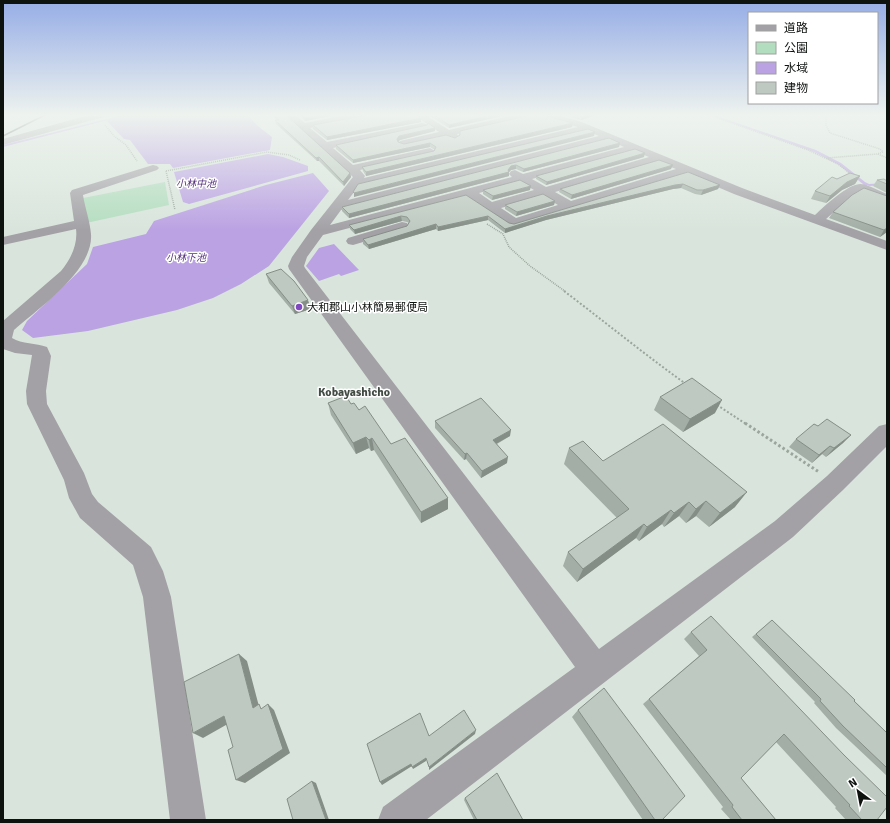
<svg xmlns="http://www.w3.org/2000/svg" width="890" height="823" font-family="Signika,'Noto Sans JP',sans-serif">
	<rect width="100%" height="100%" fill="#d9e5dc"/>
	<path fill="#b3ddbf" d="M 165,182 L 169,205 L 86,223 L 83,198 Z"/>
	<path fill="#bba2e3" d="M 125,114 L 246,114 L 259,127 L 272,137 L 270,150 L 173,168 L 170,164 L 148,164 L 130,140 L 124,139 L 107,121 L 108,119 Z
		M 268,154 L 283,157 L 308,166 L 308,171 L 189,204 L 183,202 L 174,172 Z
		M 313,173 L 329,191 L 269,266 L 241,284 L 213,298 L 177,310 L 88,331 L 33,338 L 22,330 L 27,321 L 87,264 L 93,247 L 146,234 L 154,221 L 266,185 Z
		M 334,244 L 359,270 L 341,276 L 339,274 L 319,281 L 306,266 L 319,248 Z"/>
	<g fill="none" stroke-linecap="round" stroke-linejoin="round">
		<path fill="#bba2e3" fill-rule="evenodd" d="M 107,114 L 112,114 L 101,118 L 100,117 Z
			M 707,114 L 711,114 L 816,150 L 841,163 L 865,182 L 869,184 L 887,183 L 887,185 L 869,186 L 867,185 L 867,186 L 864,190 L 862,190 L 862,189 L 864,186 L 863,184 L 839,165 L 814,152 Z
			M 107,119 L 108,120 L 3,147 L 3,145 Z"/>
		<path stroke="#9ba59d" stroke-width="1.5" stroke-dasharray="1 1" stroke-linecap="butt" d="M 706,114 L 808,150 L 838,164 L 852,175
			M 823,114 L 826,117 L 826,125 L 830,133 L 880,149 L 883,152 L 877,154 L 827,158
			M 105,125 L 114,136 L 126,145 L 137,161
			M 878,154 L 887,158
			M 166,171 L 267,152 L 289,155 L 300,160
			M 166,171 L 175,210
			M 487,224 L 503,234 L 509,247 L 530,266 L 566,292"/>
		<path stroke="#9ba59d" stroke-width="2" stroke-dasharray="2 2" stroke-linecap="butt" d="M 564,291 C 605,322 644,354 686,384
			M 717,405 L 746,424"/>
		<path stroke="#9ba59d" stroke-width="3" stroke-dasharray="2.5 2.5" stroke-linecap="butt" d="M 745,423 L 819,472"/>
		<path fill="#a3a1a6" fill-rule="evenodd" d="M 92,114 L 108,114 L 107,116 L 3,145 L 3,139 Z
			M 284,114 L 294,114 L 305,123 L 351,114 L 372,114 L 368,117 L 310,128 L 327,142 L 422,123 L 426,124 L 427,126 L 426,128 L 333,148 L 353,165 L 430,148 L 435,151 L 434,153 L 360,170 L 365,176 L 364,178 L 578,127 L 537,116 L 457,134 L 459,137 L 454,140 L 446,137 L 404,146 L 400,145 L 399,143 L 400,141 L 439,132 L 413,114 L 424,114 L 449,130 L 519,114 L 553,114 L 579,121 L 742,188 L 815,215 C 825,206 847,184 861,184 C 869,185 879,191 887,194 L 887,203 L 860,193 L 847,200 L 826,219 L 887,241 L 887,250 L 734,194 L 687,174 L 514,227 L 509,226 L 466,197 L 323,235 L 307,257 L 304,266 L 305,268 L 599,649 L 775,521 L 827,476 L 879,426 L 887,424 L 887,446 L 843,490 L 793,537 L 426,820 L 378,820 L 383,807 L 575,667 L 289,269 L 288,266 L 292,257 L 311,230 L 353,177 ZM 587,131 L 599,136 L 348,200 L 358,187 ZM 608,140 L 624,147 L 523,174 L 515,170 L 511,171 L 509,174 L 512,177 L 330,225 L 341,210 ZM 634,151 L 649,157 L 546,187 L 532,179 ZM 658,162 L 676,169 L 571,201 L 555,192 ZM 520,182 L 534,190 L 492,202 L 479,193 ZM 543,196 L 558,205 L 516,218 L 501,208 Z
			M 153,165 L 157,166 L 159,168 L 157,170 L 83,195 C 85,208 90,221 91,234 C 94,270 39,308 14,330 L 12,338 C 22,344 36,343 47,347 L 51,356 L 46,391 L 47,404 L 84,473 L 92,494 L 98,502 L 151,547 L 163,571 L 171,597 L 206,820 L 170,820 L 143,597 L 133,565 L 80,518 L 69,498 L 64,480 L 27,404 L 26,391 L 32,355 L 15,353 L 3,349 L 3,321 L 61,271 C 71,259 78,244 76,229 L 3,245 L 3,237 L 74,221 L 70,193 L 72,190 Z
			M 402,222 L 407,223 L 409,226 L 407,229 L 353,245 L 348,244 L 346,241 L 348,238 Z"/>
		<path stroke="#424843" stroke-width="1.5" d="M 3,136 L 47,114"/>
	</g>
	<path fill="#a3aea6" d="M 271,114 L 285,114 L 350,173 L 351,177 L 344,186 L 319,161 L 317,161 L 276,124 L 275,120 L 277,120 Z
		M 297,114 L 341,114 L 305,121 Z
		M 427,114 L 511,114 L 449,128 Z
		M 560,114 L 600,114 L 581,120 Z
		M 875,114 L 887,114 L 887,117 L 876,116 Z
		M 368,115 L 421,118 L 421,122 L 327,140 L 313,129 L 313,125 Z
		M 572,127 L 366,176 L 363,171 L 362,167 L 434,151 L 435,150 L 430,147 L 353,163 L 336,149 L 336,145 L 435,131 L 400,140 L 398,141 L 404,144 L 455,138 L 459,135 L 460,131 Z
		M 609,138 L 620,143 L 619,147 L 523,172 L 516,169 L 511,170 L 509,172 L 509,176 L 349,218 L 342,211 L 342,207 Z
		M 644,157 L 546,185 L 536,179 L 536,176 Z
		M 671,169 L 571,199 L 559,192 L 560,189 Z
		M 688,172 L 720,185 L 718,189 L 701,195 L 695,194 L 681,188 L 673,189 L 546,220 L 505,233 L 488,220 L 438,231 L 436,229 L 369,249 L 363,244 L 363,239 L 407,226 L 409,223 L 407,222 L 402,221 L 355,234 L 350,229 L 349,225 L 466,195 L 509,223 L 514,224 Z
		M 860,176 L 855,184 L 842,190 L 826,203 L 811,199 L 815,191 L 837,179 Z
		M 877,180 L 887,181 L 887,193 L 873,186 Z
		M 483,190 L 530,190 L 492,200 L 483,194 Z
		M 887,196 L 887,232 L 880,237 L 829,218 L 833,212 Z
		M 555,201 L 554,205 L 516,216 L 505,209 L 505,205 Z
		M 266,274 L 311,309 L 295,314 L 269,283 Z
		M 660,397 L 715,413 L 683,432 L 654,410 Z
		M 328,403 L 351,404 L 359,410 L 391,444 L 448,498 L 448,509 L 421,523 L 374,450 L 371,451 L 369,448 L 356,454 L 331,415 Z
		M 435,421 L 510,436 L 497,444 L 507,463 L 481,478 L 466,459 L 464,460 L 435,428 Z
		M 818,426 L 851,435 L 843,443 L 826,457 L 822,454 L 812,463 L 789,447 L 796,439 Z
		M 569,448 L 603,461 L 735,507 L 709,527 L 696,516 L 686,523 L 679,516 L 664,527 L 662,524 L 639,541 L 636,538 L 577,582 L 563,566 L 568,552 L 617,518 L 564,464 Z
		M 772,620 L 887,733 L 887,776 L 836,728 L 814,703 L 815,702 L 752,637 Z
		M 691,632 L 877,820 L 846,820 L 835,808 L 836,807 L 776,742 L 741,778 L 776,820 L 731,820 L 721,809 L 723,807 L 643,704 L 699,656 L 684,639 Z
		M 578,710 L 662,820 L 643,820 L 572,717 Z
		M 465,798 L 523,820 L 474,820 L 464,800 Z"/>
	<path fill="#858d87" d="M 323,114 L 341,114 L 305,121 L 305,118 Z
		M 496,114 L 511,114 L 449,128 L 449,125 Z
		M 590,114 L 600,114 L 581,120 L 582,117 Z
		M 421,118 L 421,122 L 327,140 L 327,137 Z
		M 573,123 L 572,127 L 366,176 L 366,172 Z
		M 435,128 L 435,131 L 400,140 L 398,142 L 397,139 L 399,136 Z
		M 595,132 L 594,136 L 354,197 L 354,193 Z
		M 430,143 L 430,147 L 353,163 L 353,160 Z
		M 620,143 L 619,147 L 523,172 L 524,169 Z
		M 645,153 L 644,157 L 546,185 L 547,182 Z
		M 319,157 L 319,161 L 317,161 L 316,158 Z
		M 516,165 L 516,169 L 511,170 L 508,173 L 509,172 L 509,176 L 349,218 L 349,214 L 508,170 L 511,166 Z
		M 673,165 L 671,169 L 571,199 L 572,195 Z
		M 350,173 L 351,177 L 344,186 L 343,182 Z
		M 860,176 L 855,184 L 842,190 L 826,203 L 830,196 L 847,182 Z
		M 683,184 L 681,188 L 673,189 L 546,220 L 505,233 L 505,229 L 547,216 L 675,185 Z
		M 720,185 L 718,189 L 701,195 L 703,190 Z
		M 531,186 L 530,190 L 492,200 L 493,196 Z
		M 555,201 L 554,205 L 516,216 L 517,212 Z
		M 401,216 L 402,221 L 355,234 L 354,230 Z
		M 488,216 L 488,220 L 438,231 L 438,227 Z
		M 436,224 L 436,229 L 369,249 L 368,245 Z
		M 887,228 L 887,232 L 880,237 L 884,230 Z
		M 308,300 L 311,309 L 295,314 L 292,306 Z
		M 722,400 L 715,413 L 683,432 L 690,419 Z
		M 511,430 L 510,436 L 492,446 L 493,440 Z
		M 851,435 L 843,443 L 826,457 L 834,448 Z
		M 366,437 L 369,448 L 356,454 L 353,443 Z
		M 372,438 L 374,450 L 371,451 L 369,440 Z
		M 830,446 L 822,454 L 812,463 L 819,455 Z
		M 467,453 L 466,459 L 464,460 L 465,454 Z
		M 508,457 L 507,463 L 481,478 L 482,471 Z
		M 747,492 L 735,507 L 709,527 L 720,513 Z
		M 448,498 L 448,509 L 421,523 L 421,512 Z
		M 706,501 L 696,516 L 686,523 L 696,509 Z
		M 689,502 L 679,516 L 664,527 L 674,513 Z
		M 671,510 L 662,524 L 639,541 L 647,527 Z
		M 644,524 L 636,538 L 577,582 L 583,569 Z
		M 239,654 L 247,661 L 261,714 L 253,708 Z
		M 268,704 L 274,710 L 290,753 L 245,783 L 236,780 Z
		M 224,716 L 233,721 L 203,738 L 193,733 Z
		M 476,730 L 475,734 L 429,770 L 429,767 Z
		M 426,758 L 426,761 L 413,769 L 412,767 Z
		M 411,764 L 412,766 L 382,785 L 380,782 Z
		M 312,781 L 316,783 L 329,820 L 326,820 Z"/>
	<path fill="#becac1" stroke="#858d87" d="M 274,114 L 285,114 L 350,173 L 343,182 L 319,157 L 316,158 L 275,120 L 279,120 Z
		M 300,114 L 323,114 L 305,118 Z
		M 369,114 L 416,114 L 421,118 L 327,137 L 313,125 L 368,115 Z
		M 433,114 L 496,114 L 449,125 Z
		M 536,114 L 539,114 L 573,123 L 366,172 L 362,167 L 434,151 L 436,147 L 430,143 L 353,160 L 336,145 L 427,125 L 428,123 L 435,128 L 399,136 L 397,139 L 398,142 L 404,144 L 446,135 L 455,138 L 460,135 L 460,131 Z
		M 573,114 L 590,114 L 582,117 Z
		M 588,129 L 595,132 L 354,193 L 353,192 L 358,184 Z
		M 609,138 L 620,143 L 524,169 L 516,165 L 511,166 L 508,170 L 509,172 L 349,214 L 342,207 Z
		M 635,149 L 645,153 L 547,182 L 536,176 Z
		M 659,160 L 673,165 L 572,195 L 560,189 Z
		M 688,172 L 720,185 L 703,190 L 697,190 L 683,184 L 675,185 L 547,216 L 505,229 L 488,216 L 438,227 L 436,224 L 368,245 L 363,239 L 407,226 L 410,221 L 407,217 L 401,216 L 354,230 L 349,225 L 466,195 L 509,223 L 514,224 Z
		M 850,173 L 860,176 L 847,182 L 830,196 L 815,191 L 832,177 L 837,179 Z
		M 884,179 L 887,181 L 887,184 L 877,180 Z
		M 520,180 L 531,186 L 493,196 L 483,190 Z
		M 864,188 L 887,196 L 887,228 L 884,230 L 833,212 L 852,195 Z
		M 543,194 L 555,201 L 517,212 L 505,205 Z
		M 281,269 L 294,281 L 308,300 L 292,306 L 266,274 Z
		M 692,378 L 722,400 L 690,419 L 660,397 Z
		M 346,396 L 351,404 L 354,403 L 359,410 L 365,406 L 391,444 L 405,438 L 448,498 L 421,512 L 372,438 L 369,440 L 366,437 L 353,443 L 328,403 Z
		M 481,398 L 511,430 L 493,440 L 508,457 L 482,471 L 467,453 L 465,454 L 435,421 Z
		M 827,419 L 851,435 L 834,448 L 830,446 L 819,455 L 796,439 L 814,424 L 818,426 Z
		M 663,424 L 747,492 L 720,513 L 706,501 L 696,509 L 689,502 L 674,513 L 671,510 L 647,527 L 644,524 L 583,569 L 568,552 L 629,509 L 569,448 L 583,441 L 603,461 Z
		M 711,616 L 844,755 L 887,797 L 887,807 L 877,820 L 862,820 L 849,806 L 850,805 L 784,734 L 741,778 L 776,820 L 742,820 L 732,807 L 733,805 L 649,699 L 707,650 L 691,632 Z
		M 772,620 L 855,700 L 854,701 L 887,733 L 887,768 L 843,726 L 820,701 L 821,699 L 756,634 Z
		M 239,654 L 253,708 L 259,704 L 261,709 L 268,704 L 283,749 L 236,780 L 228,750 L 233,747 L 224,716 L 193,733 L 184,682 Z
		M 604,688 L 685,796 L 662,820 L 655,820 L 578,710 Z
		M 464,710 L 476,730 L 429,767 L 426,758 L 412,767 L 411,764 L 380,782 L 367,744 L 420,713 L 429,736 Z
		M 497,773 L 523,820 L 477,820 L 465,798 Z
		M 312,781 L 326,820 L 293,820 L 287,799 Z"/>
	<linearGradient id="sky" x2="0" y2="1"><stop stop-color="#96ade6"/><stop offset="0.5" stop-color="#eef3ef"/><stop offset="1" stop-color="#eef3ef" stop-opacity="0"/></linearGradient>
	<rect width="890" height="230" fill="url(#sky)"/>
	<circle fill="#8049c0" stroke="#fff" stroke-width="1.5" cx="299" cy="307" r="4"/>
	<g text-anchor="middle" dominant-baseline="central" stroke-width="3" stroke-linejoin="round" paint-order="stroke">
		<g font-size="10" font-style="italic" fill="#56337f" stroke="#fff">
			<text x="196" y="184">小林中池</text>
			<text x="186" y="258">小林下池</text>
		</g>
		<g font-size="11" fill="#0e120f" stroke="#fff" text-anchor="start">
			<text x="307" y="307">大和郡山小林簡易郵便局</text>
		</g>
		<g font-size="12" font-weight="bold" fill="#424c45" stroke="#fff">
			<text x="354" y="392">Kobayashicho</text>
		</g>
	</g>
	<rect width="890" height="823" fill="none" stroke="#0e120f" stroke-width="8"/>
	<rect x="748" y="12" width="130" height="92" fill="#ffffff" stroke="#9fa09f"/>
	<rect x="756" y="25" width="20" height="6" fill="#a3a1a6" stroke="#9fa09f"/>
	<text x="784" y="32" font-size="12" fill="#0e120f">道路</text>
	<rect x="756" y="42" width="20" height="12" fill="#b3ddbf" stroke="#9fa09f"/>
	<text x="784" y="52" font-size="12" fill="#0e120f">公園</text>
	<rect x="756" y="62" width="20" height="12" fill="#bba2e3" stroke="#9fa09f"/>
	<text x="784" y="72" font-size="12" fill="#0e120f">水域</text>
	<rect x="756" y="82" width="20" height="12" fill="#becac1" stroke="#9fa09f"/>
	<text x="784" y="92" font-size="12" fill="#0e120f">建物</text>
	<g transform="translate(858 791) rotate(328)" stroke="#ffffff" stroke-width="3" paint-order="stroke">
	<path d="M0-3L7 15L0 10L-7 15Z" fill="#0e120f"/>
	<text y="-6" font-size="11" font-weight="bold" text-anchor="middle" fill="#0e120f">N</text>
	</g>
</svg>
